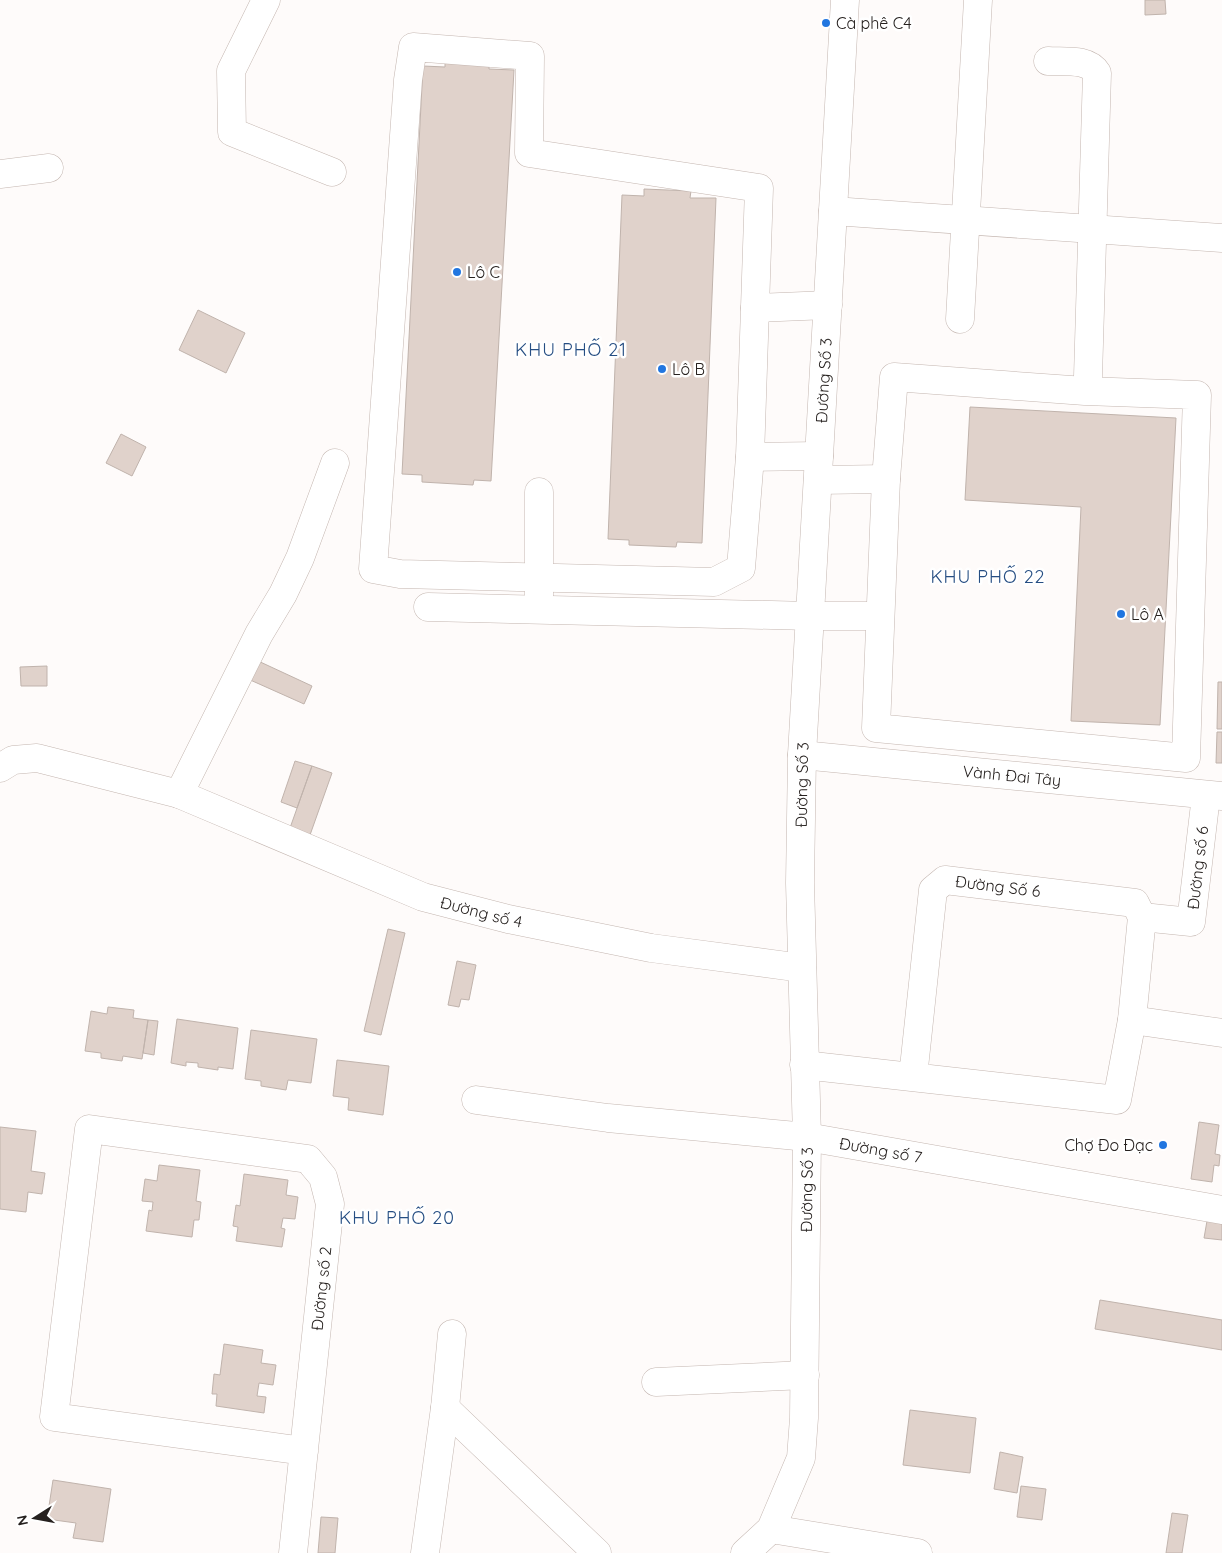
<svg xmlns="http://www.w3.org/2000/svg" width="1222" height="1553" font-family="Quicksand,sans-serif">
	<rect width="100%" height="100%" fill="#fefbfa"/>
	<path fill="#e0d2cb" stroke="#c0b3ac" d="M 1145,0 L 1165,0 L 1166,14 L 1145,15 Z
		M 445,61 L 489,64 L 489,69 L 514,70 L 491,481 L 474,480 L 473,485 L 422,482 L 422,475 L 402,474 L 423,66 L 445,67 Z
		M 644,189 L 691,191 L 690,198 L 716,198 L 702,543 L 677,542 L 676,547 L 629,545 L 629,540 L 608,539 L 622,195 L 644,196 Z
		M 198,310 L 245,333 L 226,373 L 179,350 Z
		M 970,407 L 1176,418 L 1160,725 L 1071,721 L 1081,507 L 965,500 Z
		M 121,434 L 146,447 L 132,476 L 106,463 Z
		M 256,660 L 312,686 L 304,704 L 248,679 Z
		M 47,666 L 47,686 L 21,686 L 20,667 Z
		M 1218,682 L 1222,682 L 1222,729 L 1217,729 Z
		M 1217,732 L 1222,732 L 1222,763 L 1216,763 Z
		M 295,761 L 312,766 L 297,808 L 281,802 Z
		M 312,766 L 332,773 L 310,835 L 290,828 Z
		M 388,929 L 405,933 L 381,1035 L 364,1031 Z
		M 457,961 L 476,965 L 469,1000 L 461,999 L 459,1007 L 448,1005 Z
		M 108,1007 L 134,1010 L 133,1018 L 148,1020 L 142,1059 L 123,1056 L 122,1061 L 101,1058 L 101,1053 L 85,1051 L 91,1011 L 107,1014 Z
		M 177,1019 L 238,1028 L 233,1069 L 218,1067 L 218,1070 L 198,1067 L 198,1063 L 186,1062 L 186,1066 L 171,1063 Z
		M 148,1020 L 158,1021 L 154,1055 L 143,1053 Z
		M 251,1030 L 317,1039 L 311,1083 L 288,1080 L 286,1090 L 261,1086 L 261,1081 L 245,1079 Z
		M 337,1060 L 389,1066 L 383,1115 L 348,1110 L 349,1098 L 333,1096 Z
		M 1199,1122 L 1219,1125 L 1215,1154 L 1220,1155 L 1219,1166 L 1214,1165 L 1212,1182 L 1191,1179 Z
		M 0,1127 L 36,1131 L 31,1171 L 45,1173 L 42,1194 L 28,1192 L 26,1212 L 0,1209 Z
		M 159,1165 L 200,1170 L 196,1201 L 201,1202 L 199,1220 L 194,1220 L 192,1237 L 146,1231 L 149,1210 L 152,1211 L 153,1202 L 142,1201 L 145,1179 L 157,1181 Z
		M 244,1174 L 288,1180 L 286,1195 L 298,1197 L 295,1219 L 283,1218 L 281,1228 L 285,1229 L 282,1247 L 236,1241 L 238,1227 L 233,1226 L 236,1205 L 240,1206 Z
		M 1207,1221 L 1222,1223 L 1222,1240 L 1204,1238 Z
		M 1100,1300 L 1222,1320 L 1222,1350 L 1095,1329 Z
		M 224,1344 L 263,1350 L 261,1363 L 276,1365 L 273,1385 L 259,1383 L 257,1396 L 266,1397 L 264,1413 L 216,1406 L 217,1394 L 212,1394 L 214,1374 L 220,1375 Z
		M 910,1410 L 976,1418 L 970,1473 L 903,1465 Z
		M 1000,1452 L 1023,1457 L 1017,1493 L 994,1489 Z
		M 53,1480 L 111,1489 L 103,1542 L 73,1538 L 76,1523 L 47,1519 Z
		M 1021,1486 L 1046,1489 L 1042,1520 L 1017,1517 Z
		M 1172,1513 L 1188,1515 L 1182,1553 L 1166,1553 Z
		M 321,1517 L 338,1518 L 335,1553 L 318,1553 Z"/>
	<g fill="none" stroke-linecap="round" stroke-linejoin="round">
		<g stroke="#c4b6b0" stroke-width="29">
			<g id="minor">
				<path d="M 266,0 L 231,71 L 232,132 L 332,172"/>
				<path d="M 413,47 L 530,56 L 529,153 L 759,188 L 750,457 L 741,568 L 714,582 L 400,574 L 373,569 L 408,80 Z"/>
				<path d="M 1048,61 C 1065,62 1088,58 1097,73 L 1088,377"/>
				<path d="M 0,174 L 49,168"/>
				<path d="M 833,211 L 1222,238"/>
				<path d="M 755,308 L 828,305"/>
				<path d="M 960,319 L 978,0"/>
				<path d="M 894,377 L 1085,391 L 1197,395 L 1186,758 L 876,728 L 886,479 Z"/>
				<path d="M 750,457 L 819,456"/>
				<path d="M 818,480 L 886,479"/>
				<path d="M 539,492 L 539,596"/>
				<path d="M 428,607 L 810,616 L 880,616"/>
				<path id="s1" d="M 802,755 L 1222,796"/>
				<path id="s2" d="M 0,768 L 13,760 L 37,758 L 179,794 L 423,897 L 508,919 L 651,948 L 802,968"/>
				<path d="M 179,794 L 259,634 L 283,594 L 300,558 L 335,463"/>
				<path id="s3" d="M 1142,917 L 1191,922 L 1206,796"/>
				<path d="M 1132,1020 L 1222,1033"/>
				<path d="M 804,1065 L 1117,1100 L 1132,1020 L 1142,917 L 1135,903 L 945,880 L 933,890 L 913,1077"/>
				<path id="s4" d="M 476,1100 L 608,1118 L 807,1137 L 1222,1210"/>
				<path d="M 656,1382 L 805,1375"/>
				<path d="M 445,1408 L 597,1553"/>
				<path d="M 771,1529 L 918,1553"/>
				<path id="s5" d="M 293,1553 L 330,1204 L 323,1177 L 308,1159 L 89,1129 L 54,1417 L 304,1451"/>
				<path d="M 425,1553 L 445,1408 L 452,1334"/>
				<path id="s6" d="M 745,1553 L 771,1529 L 801,1458 L 804,1418 L 807,1137 L 800,883 L 802,755 L 845,0"/>
			</g>
		</g>
		<use href="#minor" stroke="#fff" stroke-width="28"/>
	</g>
	<g fill="#2176e0" stroke="#fff" stroke-width="2">
		<circle cx="826" cy="23" r="5"/>
		<circle cx="457" cy="272" r="5"/>
		<circle cx="662" cy="369" r="5"/>
		<circle cx="1121" cy="614" r="5"/>
		<circle cx="1163" cy="1145" r="5"/>
	</g>
	<g text-anchor="middle" dominant-baseline="central" stroke-width="5" stroke-linejoin="round" paint-order="stroke">
		<g font-size="16" fill="#26211f" stroke="#fff" text-anchor="start">
			<text x="836" y="23">Cà phê C4</text>
			<text x="467" y="272">Lô C</text>
			<text x="672" y="369">Lô B</text>
			<text x="1131" y="614">Lô A</text>
			<text x="1153" y="1145" text-anchor="end">Chợ Đo Đạc</text>
		</g>
		<g font-size="16" fill="#26211f" stroke="#fff">
			<text stroke="none"><textPath href="#s6" startOffset="1191">Đường Số 3</textPath></text>
			<text stroke="none"><textPath href="#s1" startOffset="211">Vành Đai Tây</textPath></text>
			<text stroke="none"><textPath href="#s6" startOffset="786">Đường Số 3</textPath></text>
			<text stroke="none"><textPath href="#s3" startOffset="104">Đường số 6</textPath></text>
			<text transform="translate(998 886) rotate(7)">Đường Số 6</text>
			<text stroke="none"><textPath href="#s2" startOffset="511">Đường số 4</textPath></text>
			<text stroke="none"><textPath href="#s4" startOffset="408">Đường số 7</textPath></text>
			<text stroke="none"><textPath href="#s6" startOffset="381">Đường Số 3</textPath></text>
			<text stroke="none"><textPath href="#s5" startOffset="266">Đường số 2</textPath></text>
		</g>
		<g font-size="18" letter-spacing="1" fill="#264e83" stroke="#fff">
			<text x="571" y="349">KHU PHỐ 21</text>
			<text x="988" y="576">KHU PHỐ 22</text>
			<text x="397" y="1217">KHU PHỐ 20</text>
		</g>
	</g>
	<g transform="translate(35 1518) rotate(259)" stroke="#ffffff" stroke-width="4" paint-order="stroke">
	<path d="M0-4L9 19L0 12L-9 19Z" fill="#26211f"/>
	<text y="-8" font-size="14" font-weight="bold" text-anchor="middle" fill="#26211f">N</text>
	</g>
</svg>
